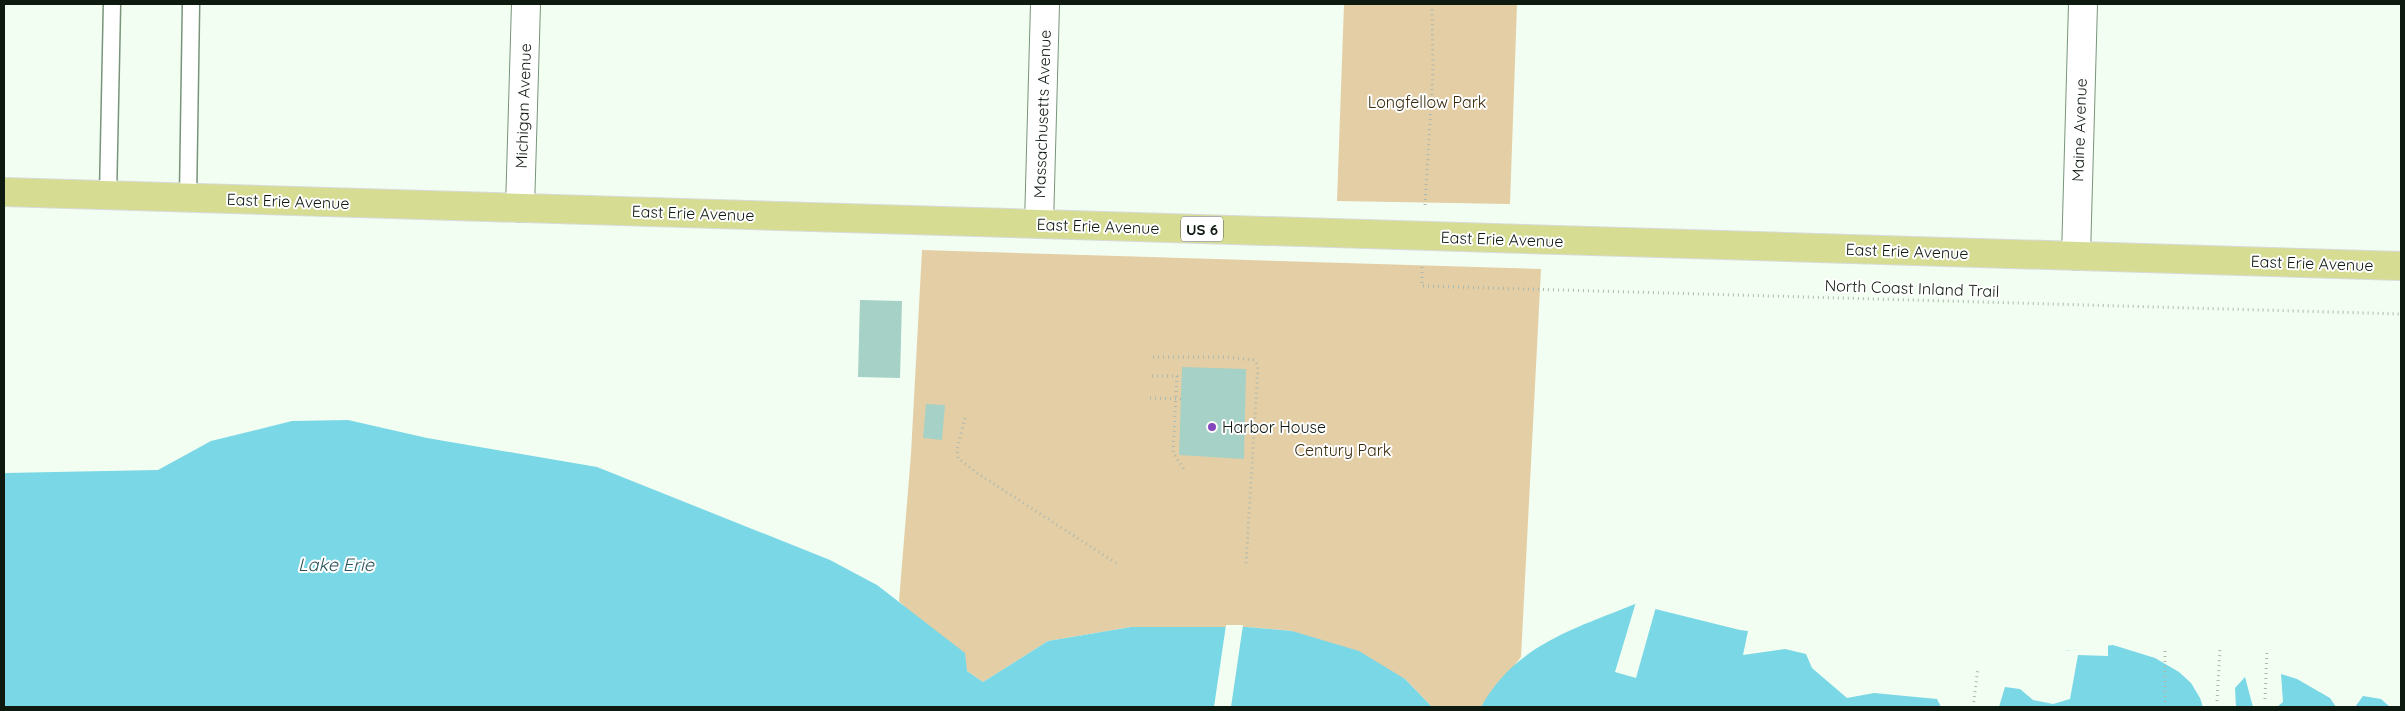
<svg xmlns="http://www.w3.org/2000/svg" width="2405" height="711" font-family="Quicksand,sans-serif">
	<rect width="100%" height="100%" fill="#f2fef2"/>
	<path fill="#e4cea5" d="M 1344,4 L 1517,4 L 1510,204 L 1337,201 Z
		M 922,250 L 1541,269 L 1521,657 L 1481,707 L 1432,707 L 1405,679 L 1292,631 L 1247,627 L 1131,627 L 1048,641 L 983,682 L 967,671 L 899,601 L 911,454 Z"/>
	<path fill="#7ad7e6" d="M 348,420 L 427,438 L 597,467 L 830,560 L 877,585 L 965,653 L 967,671 L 983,682 L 1048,641 L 1131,627 L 1247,627 L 1292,631 L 1359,651 L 1405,679 L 1432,707 L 4,707 L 4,473 L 158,470 L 211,441 L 292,421 Z
		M 1635,604 L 1740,630 L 1810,639 L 1858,664 L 2060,679 L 2064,651 L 2113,645 L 2259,663 L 2401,693 L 2401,707 L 1481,707 C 1515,645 1574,629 1635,604 Z"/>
	<path fill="#f2fef2" d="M 1636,602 L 1656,607 L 1636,678 L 1615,672 Z
		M 1226,625 L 1243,625 L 1231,707 L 1214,707 Z
		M 1751,629 L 1810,637 L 1859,661 L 1959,663 L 2058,676 L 2064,649 L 2065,651 L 2078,649 L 2078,646 L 2108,643 L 2108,656 L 2078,655 L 2070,699 L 2053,704 L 2033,700 L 2020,689 L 2005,687 L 1999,707 L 1941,707 L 1937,699 L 1874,693 L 1847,698 L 1812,668 L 1806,654 L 1785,649 L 1743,655 L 1748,631 Z
		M 2113,645 L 2145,646 L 2259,660 L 2292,656 L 2401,691 L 2401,707 L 2390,707 L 2381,699 L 2363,696 L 2355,707 L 2336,707 L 2330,698 L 2297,679 L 2281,674 L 2283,702 L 2277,707 L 2253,707 L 2245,677 L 2235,688 L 2236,707 L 2203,707 L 2200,698 L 2191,683 L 2179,672 L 2155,658 Z"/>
	<path fill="#a5d1c6" d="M 860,300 L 902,301 L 900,378 L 858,377 Z
		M 1182,367 L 1246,369 L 1244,459 L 1179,455 Z
		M 926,404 L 945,405 L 942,440 L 923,438 Z"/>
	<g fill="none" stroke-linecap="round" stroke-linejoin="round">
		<g stroke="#79947a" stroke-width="19">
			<path id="lane" d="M 108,196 L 112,4
				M 188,198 L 191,4"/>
		</g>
		<g stroke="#79947a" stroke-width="30">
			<path id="street" d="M 520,208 L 526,4
				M 1039,224 L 1045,4
				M 2076,256 L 2083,4"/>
		</g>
		<g stroke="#d8dad9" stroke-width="30">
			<path id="primary" d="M 4,192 L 2401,266"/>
		</g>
		<path stroke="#adb9ad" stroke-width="3" stroke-dasharray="1 4" stroke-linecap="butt" d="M 1425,205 L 1433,72 L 1432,4
			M 1422,267 L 1422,286 L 2401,314
			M 1153,357 L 1226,357 L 1254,360 L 1258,366 L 1246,564
			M 1152,376 L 1182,376
			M 1177,376 L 1173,453 L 1186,472
			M 1150,398 L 1181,399
			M 965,418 L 957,450 L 958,458 L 977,473 L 1116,563
			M 2265,699 L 2267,649
			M 2217,701 L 2220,649
			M 1973,707 L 1978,668
			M 2165,707 L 2165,651"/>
		<use href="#lane" stroke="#fff" stroke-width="16"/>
		<use href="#street" stroke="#fff" stroke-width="28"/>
		<use href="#primary" stroke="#d6dc91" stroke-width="28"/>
	</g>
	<circle fill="#8447bc" stroke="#fff" stroke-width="2" cx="1212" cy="427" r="5"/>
	<g text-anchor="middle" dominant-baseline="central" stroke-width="4" stroke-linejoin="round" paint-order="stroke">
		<rect fill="#fff" stroke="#565e57" stroke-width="1" x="1181" y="216.5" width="42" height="25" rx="4"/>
		<g font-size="15" font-weight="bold" fill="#0e190f">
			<text x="1202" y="229">US 6</text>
		</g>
		<g font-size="16" fill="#392a0d" stroke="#fff">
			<text x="1427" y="102">Longfellow Park</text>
			<text x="1343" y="450">Century Park</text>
		</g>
		<g font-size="16" fill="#0e190f" stroke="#fff">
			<text transform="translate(523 106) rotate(-88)">Michigan Avenue</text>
			<text transform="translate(1042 114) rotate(-88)">Massachusetts Avenue</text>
			<text transform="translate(2079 130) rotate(-88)">Maine Avenue</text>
			<text transform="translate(288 201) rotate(2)">East Erie Avenue</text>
			<text transform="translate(693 213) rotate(2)">East Erie Avenue</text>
			<text transform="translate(1098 226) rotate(2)">East Erie Avenue</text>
			<text transform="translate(1502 239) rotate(2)">East Erie Avenue</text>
			<text transform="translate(1907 251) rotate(2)">East Erie Avenue</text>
			<text transform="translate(2312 263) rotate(2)">East Erie Avenue</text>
			<text transform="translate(1912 288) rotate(2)">North Coast Inland Trail</text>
		</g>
		<g font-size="16" fill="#0e190f" stroke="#fff" text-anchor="start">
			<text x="1222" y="427">Harbor House</text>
		</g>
		<g font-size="18" font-style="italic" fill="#285259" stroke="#fff">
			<text x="336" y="564">Lake Erie</text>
		</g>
	</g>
	<rect width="2405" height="711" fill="none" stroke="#0e190f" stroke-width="10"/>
</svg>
